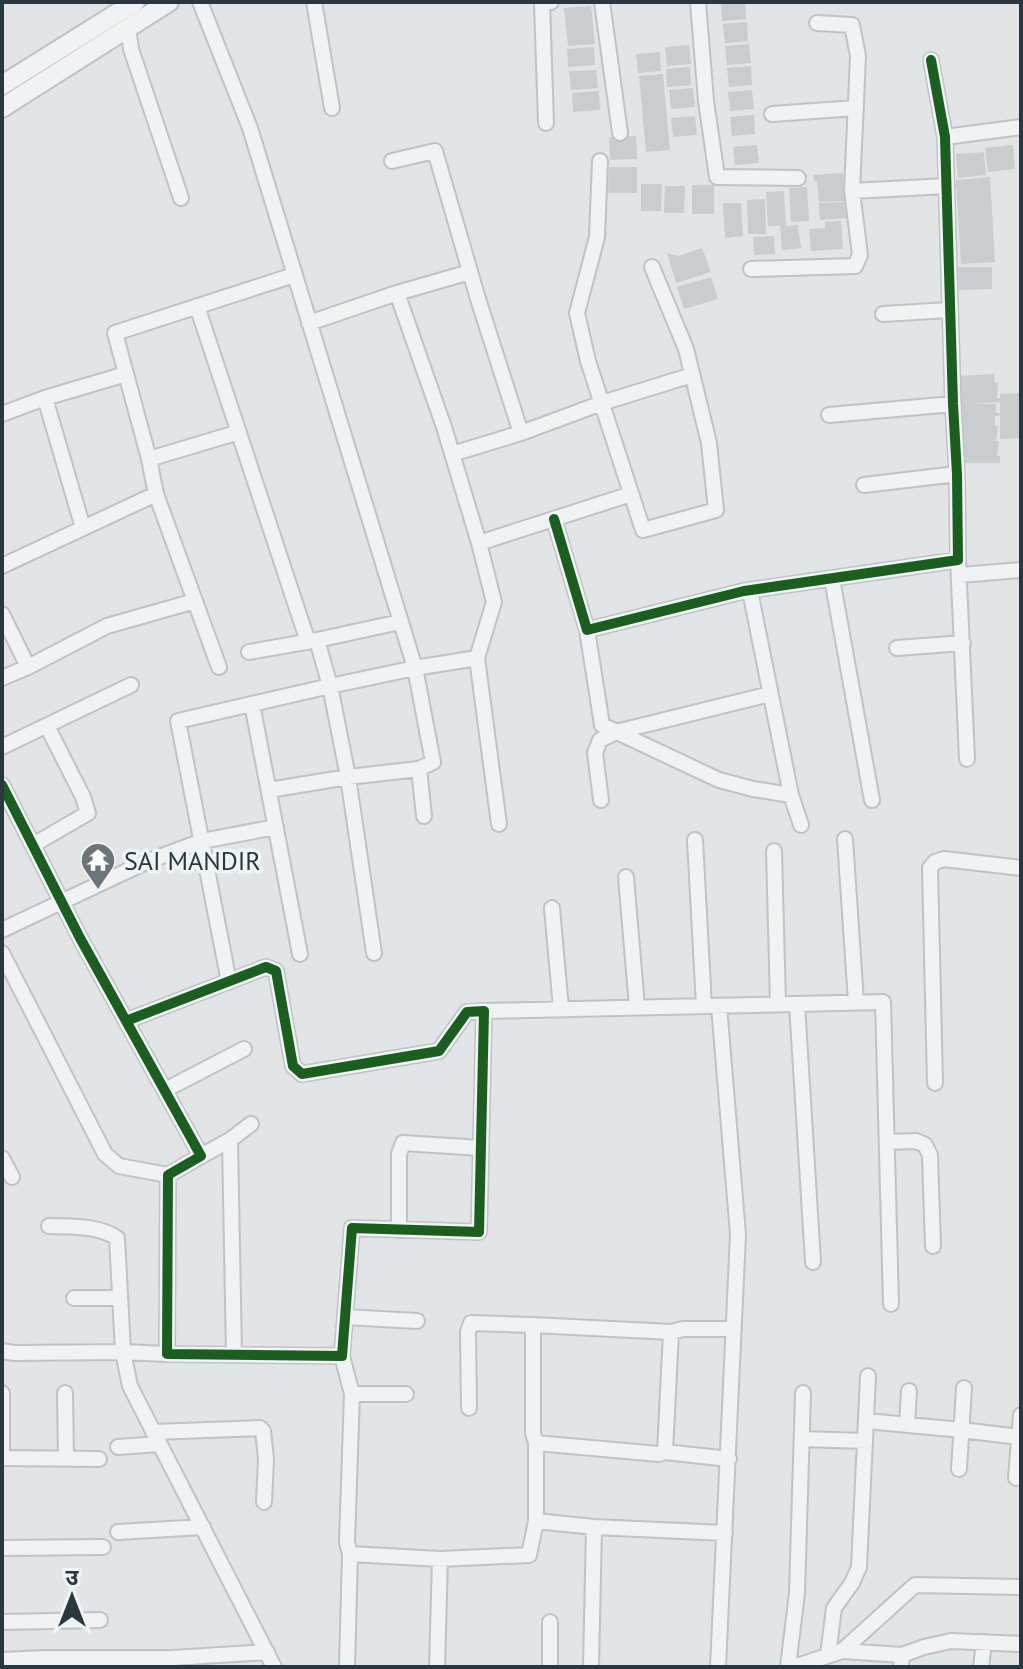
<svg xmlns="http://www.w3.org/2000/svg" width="1023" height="1669" font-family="'PT Sans','Noto Sans Devanagari',sans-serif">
	<rect width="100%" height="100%" fill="#e2e4e6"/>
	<path fill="#cacdce" d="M 721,2 L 745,2 L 746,19 L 722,21 Z
		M 591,6 L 595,44 L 568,46 L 564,8 Z
		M 747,22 L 748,41 L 725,43 L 723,24 Z
		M 749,44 L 751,63 L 727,65 L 725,46 Z
		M 689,45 L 691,64 L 667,66 L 665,47 Z
		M 594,47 L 595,65 L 568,67 L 567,49 Z
		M 660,52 L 661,71 L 638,73 L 636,54 Z
		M 751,66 L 752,85 L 729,87 L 727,68 Z
		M 690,67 L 691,85 L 667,87 L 666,69 Z
		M 596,70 L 598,88 L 571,90 L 569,71 Z
		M 663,74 L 670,150 L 646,152 L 639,76 Z
		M 693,88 L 695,107 L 671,109 L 669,90 Z
		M 752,90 L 754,109 L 730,111 L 728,92 Z
		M 599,91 L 600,110 L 573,112 L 572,93 Z
		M 754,115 L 755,134 L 732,136 L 730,117 Z
		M 695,116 L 697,135 L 673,137 L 671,118 Z
		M 636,136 L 637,159 L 610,160 L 609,137 Z
		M 757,145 L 759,163 L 735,165 L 733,147 Z
		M 1013,145 L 1015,169 L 988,172 L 985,148 Z
		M 984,152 L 986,175 L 958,178 L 956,154 Z
		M 609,167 L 637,167 L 637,193 L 608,193 Z
		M 843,173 L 844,201 L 819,202 L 817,181 L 814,181 L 813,175 Z
		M 990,177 L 995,262 L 961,264 L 956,180 Z
		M 641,184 L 662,184 L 661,211 L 641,211 Z
		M 692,185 L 714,185 L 714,214 L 692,214 Z
		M 665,186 L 685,186 L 684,213 L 664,213 Z
		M 807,187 L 809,221 L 791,222 L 789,188 Z
		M 784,191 L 786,226 L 798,225 L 801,248 L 782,250 L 780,226 L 768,226 L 766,192 Z
		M 765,199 L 766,234 L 748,234 L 747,200 Z
		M 843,202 L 846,202 L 847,218 L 820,220 L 819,203 Z
		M 723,203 L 741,203 L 743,236 L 725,238 Z
		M 841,221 L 843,249 L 811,251 L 809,229 L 825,228 L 825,222 Z
		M 774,236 L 775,254 L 754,255 L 753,237 Z
		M 702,248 L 711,272 L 676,283 L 667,253 L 679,256 Z
		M 958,267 L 992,267 L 992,289 L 959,290 Z
		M 711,277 L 718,299 L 684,309 L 677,287 Z
		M 994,374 L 995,383 L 998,382 L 997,398 L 1000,398 L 1000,394 L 1021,393 L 1021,438 L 1000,439 L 1000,402 L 971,404 L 996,404 L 996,413 L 1000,413 L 999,416 L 995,416 L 995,426 L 998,426 L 996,441 L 999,441 L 997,456 L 1000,456 L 1000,463 L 962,463 L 960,418 L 962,417 L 962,406 L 959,376 Z"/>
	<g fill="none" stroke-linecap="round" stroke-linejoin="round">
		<g stroke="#c0c2c4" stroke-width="18">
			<path id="minor" d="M 200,2 L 250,128 L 415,668 L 477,658 L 499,824
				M 314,2 L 332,108
				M 602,2 L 620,133
				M 698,2 L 706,101 L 717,177 L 798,178
				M 817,23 L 852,25 L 858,56 L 852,191 L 947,186
				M 128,28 L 131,49 L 181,198
				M 772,114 L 856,108
				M 546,123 L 542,3 L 551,2
				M 945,137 L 1021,127
				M 392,161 L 435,151 L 478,299 L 521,433 L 602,403 L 692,375
				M 600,161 L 597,237 L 577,313 L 588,361 L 643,530 L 716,510 L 709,443 L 686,349 L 652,267
				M 751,269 L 855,266 L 860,255 L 852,191
				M 397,293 L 470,272
				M 197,306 L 308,642
				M 883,314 L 949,310
				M 309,323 L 397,293 L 444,427 L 479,543 L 494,602 L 477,658
				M 45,398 L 83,528
				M 2,414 L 45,398 L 126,374
				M 829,415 L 953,404
				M 452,454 L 521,433
				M 149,459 L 239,432
				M 864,485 L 957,474
				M 554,519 L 587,630 L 744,591 L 958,560 L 957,474 L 953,404 L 945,137 L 931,60
				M 479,543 L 631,494
				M 958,560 L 967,759
				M 2,566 L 156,494
				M 960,575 L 1021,570
				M 832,579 L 872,800
				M 2,614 L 28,667 L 107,626 L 195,601
				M 587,630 L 602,725 L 719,780 L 753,789 L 791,795 L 750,591
				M 317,640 L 400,622
				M 897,648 L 963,643
				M 219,667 L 156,494 L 149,459 L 115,333 L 294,275
				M 2,678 L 28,667
				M 252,704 L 300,954
				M 2,747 L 131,685
				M 419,769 L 424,816
				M 2,785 L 80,938 L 201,1156 L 168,1175 L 167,1354 L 342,1356 L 352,1228 L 479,1232 L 484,1011 L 467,1012 L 439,1051 L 302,1074 L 293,1066 L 276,971 L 266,967 L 126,1021
				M 269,790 L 348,777 L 419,769 L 433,762 L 415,668 L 330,686 L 348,777 L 374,953
				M 791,795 L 801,825
				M 601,800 L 595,753 L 600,740 L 616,732 L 770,694
				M 845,839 L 856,1002
				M 695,840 L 704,1006
				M 33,845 L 88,813 L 83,797 L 47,726
				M 774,851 L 778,1004
				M 626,877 L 637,1007
				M 552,908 L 561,1009
				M 2,930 L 146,862 L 202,841 L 276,827
				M 2,953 L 105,1154 L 119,1166 L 168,1175
				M 229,982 L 178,721 L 330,686 L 317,640 L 249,652
				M 797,1004 L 813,1262
				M 484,1011 L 883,1002 L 891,1304
				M 935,1083 L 930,868 L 935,862 L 944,859 L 1021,868
				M 165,1090 L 244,1049
				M 230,1140 L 251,1124
				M 887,1142 L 916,1141 L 925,1145 L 930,1155 L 933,1246
				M 201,1156 L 230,1140 L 234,1355
				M 2,1158 L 12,1177
				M 399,1230 L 399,1154 L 403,1143 L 481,1148
				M 74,1298 L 120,1298
				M 345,1317 L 417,1321
				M 2,1351 L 14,1353 L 123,1352 L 117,1238 C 98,1225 71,1227 49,1226
				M 167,1354 L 123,1352 L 130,1386 L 274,1667
				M 342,1356 L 352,1394 L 347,1542 L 350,1554 L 347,1667
				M 2,1393 L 2,1458 L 99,1459
				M 65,1393 L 66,1458
				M 352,1394 L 406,1394
				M 469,1408 L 468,1332 L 471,1323 L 533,1325 L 671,1332 L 683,1329 L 734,1329
				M 866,1421 L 962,1430 L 1019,1437
				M 907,1424 L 909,1391
				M 153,1432 L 260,1428 L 263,1431 L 266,1459 L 264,1502
				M 802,1439 L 865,1441
				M 536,1443 L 659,1454 L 665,1452 L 729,1459
				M 118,1447 L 159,1444
				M 665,1452 L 671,1332
				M 959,1469 L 964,1388
				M 1016,1478 L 1021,1415
				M 536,1521 L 594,1527 L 725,1533
				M 118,1532 L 203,1527
				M 2,1548 L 103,1547
				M 350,1554 L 440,1559 L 529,1555 L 536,1521 L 536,1443 L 533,1433 L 533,1325
				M 2,1622 L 100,1620
				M 550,1622 L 550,1667
				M 842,1651 L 902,1655 L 901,1667
				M 828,1655 L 834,1608 L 852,1583 L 859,1567 L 868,1376
				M 902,1655 L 924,1647 L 951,1641 L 1021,1644
				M 2,1660 L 45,1658 L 172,1658 L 267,1652
				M 437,1667 L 440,1559
				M 591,1667 L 594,1527
				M 718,1667 L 738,1234 L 719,1006
				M 788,1667 L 797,1593 L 803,1393
				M 794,1667 L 842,1651 L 915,1585 L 1021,1587
				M 981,1667 L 984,1642"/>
		</g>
		<g stroke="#c0c2c4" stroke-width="22">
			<path id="tertiary" d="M 2,85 L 135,2
				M 2,108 L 169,2"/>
		</g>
		<use href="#minor" stroke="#f1f2f3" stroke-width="14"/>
		<use href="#tertiary" stroke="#f1f2f3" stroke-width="18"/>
		<g stroke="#eff4f6" stroke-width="15">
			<path id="cycleway" d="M 554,519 L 587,630 L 744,591 L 958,560 L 957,474 L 953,404 L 945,137 L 931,60
				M 2,785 L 80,938 L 201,1156 L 168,1175 L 167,1354 L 342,1356 L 352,1228 L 479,1232 L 484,1011 L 467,1012 L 439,1051 L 302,1074 L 293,1066 L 276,971 L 266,967 L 126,1021"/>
		</g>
		<use href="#cycleway" stroke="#1b5e20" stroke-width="10"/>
	</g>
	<defs>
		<g id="temple-pin" transform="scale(1.8)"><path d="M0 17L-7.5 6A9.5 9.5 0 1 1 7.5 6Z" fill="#6a7479" stroke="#eff4f6"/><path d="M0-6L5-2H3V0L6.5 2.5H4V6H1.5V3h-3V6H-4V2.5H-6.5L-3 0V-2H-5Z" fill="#fff"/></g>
	</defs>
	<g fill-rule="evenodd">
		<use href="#temple-pin" x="98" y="860"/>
	</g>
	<g text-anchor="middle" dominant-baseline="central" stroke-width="7" stroke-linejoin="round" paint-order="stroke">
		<g font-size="26" fill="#29373f" stroke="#eff4f6" text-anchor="start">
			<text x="124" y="860">SAI MANDIR</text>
		</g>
	</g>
	<rect width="1023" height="1669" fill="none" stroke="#29373f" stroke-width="8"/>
	<g transform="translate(72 1597)" stroke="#eff4f6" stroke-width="6" paint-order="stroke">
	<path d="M0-6L14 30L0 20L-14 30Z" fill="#29373f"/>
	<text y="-12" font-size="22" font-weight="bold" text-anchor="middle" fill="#29373f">उ</text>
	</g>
</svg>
